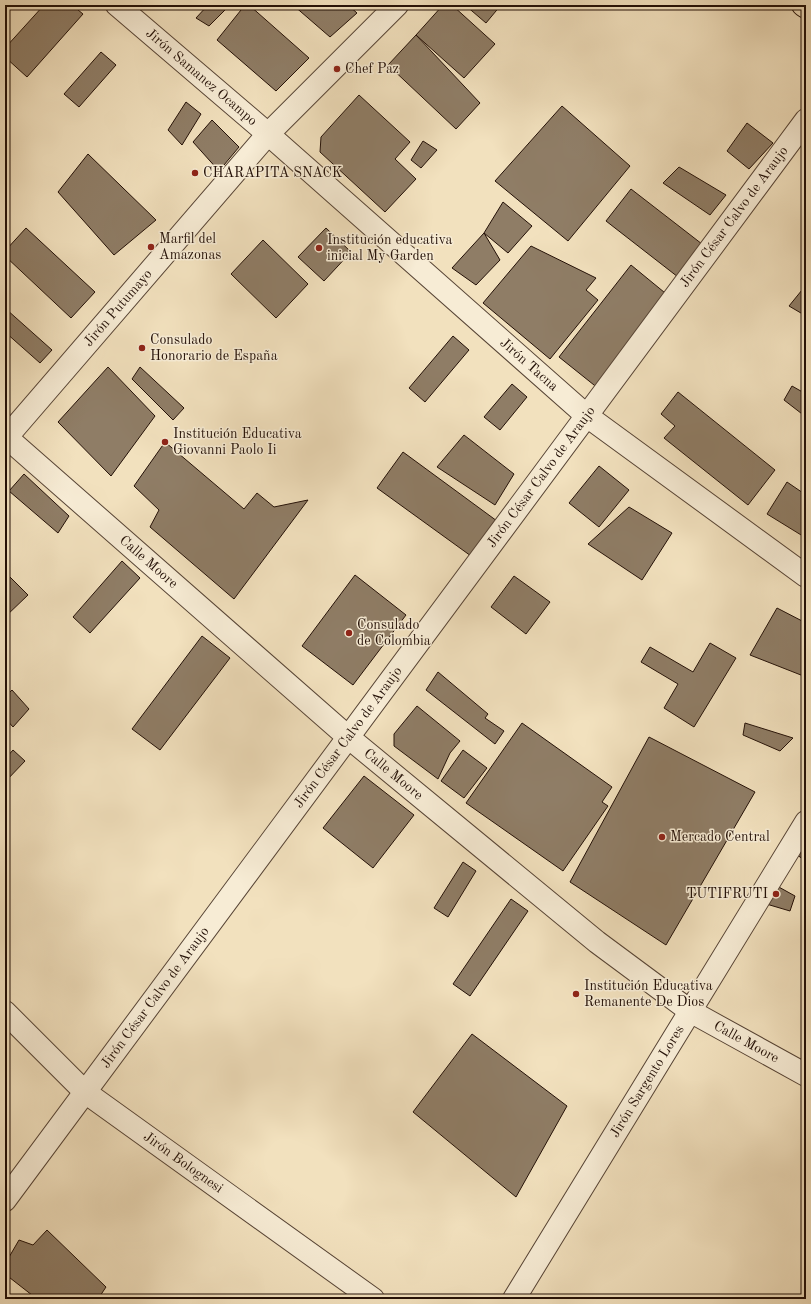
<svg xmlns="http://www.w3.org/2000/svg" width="811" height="1304" font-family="'Old Standard TT',serif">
	<rect width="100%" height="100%" fill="#f2e1be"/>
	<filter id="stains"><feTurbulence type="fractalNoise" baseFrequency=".005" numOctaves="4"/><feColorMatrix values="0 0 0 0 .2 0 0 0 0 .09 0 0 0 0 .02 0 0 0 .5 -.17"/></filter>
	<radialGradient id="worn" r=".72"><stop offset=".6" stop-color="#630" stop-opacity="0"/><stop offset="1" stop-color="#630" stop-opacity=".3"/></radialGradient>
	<path fill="#8f7d66" stroke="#231007" d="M 44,5 L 72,5 L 83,14 L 27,77 L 5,57 L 5,48 Z
		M 208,5 L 230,5 L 209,26 L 196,18 Z
		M 245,5 L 249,5 L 309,58 L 276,91 L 217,40 Z
		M 293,5 L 348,5 L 357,13 L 330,37 Z
		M 443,5 L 452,5 L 495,44 L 464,78 L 416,35 Z
		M 465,5 L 501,5 L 486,23 Z
		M 416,35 L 480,103 L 456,129 L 388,65 Z
		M 101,52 L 116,65 L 79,107 L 64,94 Z
		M 359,95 L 410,142 L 395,159 L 416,179 L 385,212 L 320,152 L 321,137 Z
		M 186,102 L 201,114 L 182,145 L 168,130 Z
		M 562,106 L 630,166 L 568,241 L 495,181 Z
		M 212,120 L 239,147 L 219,171 L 193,142 Z
		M 747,123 L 773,143 L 749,169 L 727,151 Z
		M 423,141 L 437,150 L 421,168 L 411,160 Z
		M 88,154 L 156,220 L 114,255 L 58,192 Z
		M 679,167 L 726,195 L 710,215 L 663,183 Z
		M 631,189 L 702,244 L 678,277 L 606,221 Z
		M 503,202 L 532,226 L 508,253 L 484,233 Z
		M 26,228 L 95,292 L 71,318 L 5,256 L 5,251 Z
		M 326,228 L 351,252 L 324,281 L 298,257 Z
		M 484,233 L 500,260 L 476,285 L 452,268 Z
		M 263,240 L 308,284 L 276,318 L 231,274 Z
		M 531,246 L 596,278 L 586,290 L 598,300 L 550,359 L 483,303 Z
		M 631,265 L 670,297 L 599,389 L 559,357 Z
		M 802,290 L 806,292 L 806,316 L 789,306 Z
		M 6,309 L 52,350 L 40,363 L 5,332 Z
		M 453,336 L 469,350 L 425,402 L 409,388 Z
		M 108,367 L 155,416 L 111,476 L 58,422 Z
		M 140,367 L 184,408 L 173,420 L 132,379 Z
		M 512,384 L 527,397 L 500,430 L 484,417 Z
		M 792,386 L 806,394 L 806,417 L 784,400 Z
		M 678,392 L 775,470 L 748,505 L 664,438 L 675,426 L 661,414 Z
		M 464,435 L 514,474 L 495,505 L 437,467 Z
		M 165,442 L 244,509 L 257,493 L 274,507 L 308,500 L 234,599 L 150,527 L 159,510 L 134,486 Z
		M 403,452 L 497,521 L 471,556 L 377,488 Z
		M 599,466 L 629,490 L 599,527 L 569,503 Z
		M 24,474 L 69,516 L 58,533 L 9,491 Z
		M 787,482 L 806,495 L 806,538 L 767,514 Z
		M 629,507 L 672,533 L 642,580 L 588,544 Z
		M 122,561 L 140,578 L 90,633 L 73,617 Z
		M 5,572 L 28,595 L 5,617 Z
		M 355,575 L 406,615 L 353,685 L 302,646 Z
		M 514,576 L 550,602 L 526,634 L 491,607 Z
		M 777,608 L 806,623 L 806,677 L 750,655 Z
		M 202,636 L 230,658 L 160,750 L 132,729 Z
		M 710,643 L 736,658 L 694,727 L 664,708 L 678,684 L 641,662 L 650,647 L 693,672 Z
		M 438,672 L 488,714 L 485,718 L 504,731 L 495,744 L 426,690 Z
		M 12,690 L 29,709 L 13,727 L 5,718 L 5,697 Z
		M 417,706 L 460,741 L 450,753 L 438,779 L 394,746 L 394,734 Z
		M 522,723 L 612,787 L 602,802 L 608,806 L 563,871 L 466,803 Z
		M 745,723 L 793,738 L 780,751 L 743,735 Z
		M 649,737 L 755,792 L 666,945 L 570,882 Z
		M 13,750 L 25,761 L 5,782 L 5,759 Z
		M 463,750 L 487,768 L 464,798 L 441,781 Z
		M 364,776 L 414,815 L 373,868 L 323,828 Z
		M 806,838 L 806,861 L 797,855 Z
		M 463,862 L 476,871 L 448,917 L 434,908 Z
		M 777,886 L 795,896 L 790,911 L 763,903 Z
		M 511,899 L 528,911 L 470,996 L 453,984 Z
		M 472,1034 L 567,1106 L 516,1197 L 413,1112 Z
		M 47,1230 L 106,1287 L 98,1299 L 37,1299 L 5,1274 L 5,1264 L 19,1240 L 33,1245 Z"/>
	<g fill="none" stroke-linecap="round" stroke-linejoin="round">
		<g stroke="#574435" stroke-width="24">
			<g id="minor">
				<path id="s1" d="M 117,5 L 268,134 L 587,416 L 806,576"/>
				<path id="s2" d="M 5,436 L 348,737 L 597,942 L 690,1011 L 806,1075"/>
				<path id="s3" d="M 5,439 L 268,134 L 397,5"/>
				<path id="s4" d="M 5,1012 L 85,1092 L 373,1299"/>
				<path id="s5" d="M 5,1200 L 806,120"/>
				<path id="s6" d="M 514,1299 L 806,822"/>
			</g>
		</g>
		<g stroke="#231007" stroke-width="24">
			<path id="major" d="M 803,5 L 806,7"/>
		</g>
		<use href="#minor" stroke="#f7ecd5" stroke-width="22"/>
		<use href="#major" stroke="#f2e1be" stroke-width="22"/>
	</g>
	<g fill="#8f2418" stroke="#f7ecd5" stroke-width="1.5">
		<circle cx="337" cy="69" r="4"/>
		<circle cx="195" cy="173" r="4"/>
		<circle cx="151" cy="247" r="4"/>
		<circle cx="319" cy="248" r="4"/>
		<circle cx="142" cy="348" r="4"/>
		<circle cx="165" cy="442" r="4"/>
		<circle cx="349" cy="633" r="4"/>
		<circle cx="662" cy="837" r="4"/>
		<circle cx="776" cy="894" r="4"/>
		<circle cx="576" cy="994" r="4"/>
	</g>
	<g text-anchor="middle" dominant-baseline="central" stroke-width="3" stroke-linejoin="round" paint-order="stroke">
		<g font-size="14" fill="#231007" stroke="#f7ecd5" text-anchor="start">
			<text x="345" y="69">Chef Paz</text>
			<text x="203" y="173">CHARAPITA SNACK</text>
			<text x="159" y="239">Marfil del<tspan x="159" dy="16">Amazonas</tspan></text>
			<text x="327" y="240">Institución educativa<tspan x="327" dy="16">inicial My Garden</tspan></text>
			<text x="150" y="340">Consulado<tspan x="150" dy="16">Honorario de España</tspan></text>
			<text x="173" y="434">Institución Educativa<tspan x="173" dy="16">Giovanni Paolo Ii</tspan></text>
			<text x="357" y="625">Consulado<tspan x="357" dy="16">de Colombia</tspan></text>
			<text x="670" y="837">Mercado Central</text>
			<text x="768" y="894" text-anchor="end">TUTIFRUTI</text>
			<text x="584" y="986">Institución Educativa<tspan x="584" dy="16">Remanente De Dios</tspan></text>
		</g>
		<g font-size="14" fill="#231007" stroke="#f7ecd5">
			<text stroke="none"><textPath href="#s1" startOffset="111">Jirón Samanez Ocampo</textPath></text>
			<text stroke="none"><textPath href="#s5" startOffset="1224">Jirón César Calvo de Araujo</textPath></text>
			<text stroke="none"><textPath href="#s3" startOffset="173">Jirón Putumayo</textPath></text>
			<text stroke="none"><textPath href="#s1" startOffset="547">Jirón Tacna</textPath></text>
			<text stroke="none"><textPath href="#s5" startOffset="900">Jirón César Calvo de Araujo</textPath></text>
			<text stroke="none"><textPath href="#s2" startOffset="191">Calle Moore</textPath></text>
			<text stroke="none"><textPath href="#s5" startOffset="576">Jirón César Calvo de Araujo</textPath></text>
			<text stroke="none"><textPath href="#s2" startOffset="515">Calle Moore</textPath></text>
			<text stroke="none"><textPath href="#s5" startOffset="252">Jirón César Calvo de Araujo</textPath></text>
			<text stroke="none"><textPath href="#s2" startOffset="959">Calle Moore</textPath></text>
			<text stroke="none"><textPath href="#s6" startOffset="255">Jirón Sargento Lores</textPath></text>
			<text stroke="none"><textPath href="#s4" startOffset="234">Jirón Bolognesi</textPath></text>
		</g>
	</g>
	<rect width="811" height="1304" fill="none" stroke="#f2e1be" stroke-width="20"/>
	<rect x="6" y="6" width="799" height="1292" fill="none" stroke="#231007" stroke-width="2"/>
	<rect x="10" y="10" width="791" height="1284" fill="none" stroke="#231007"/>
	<rect width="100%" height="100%" filter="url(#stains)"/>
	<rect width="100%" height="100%" fill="url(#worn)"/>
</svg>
